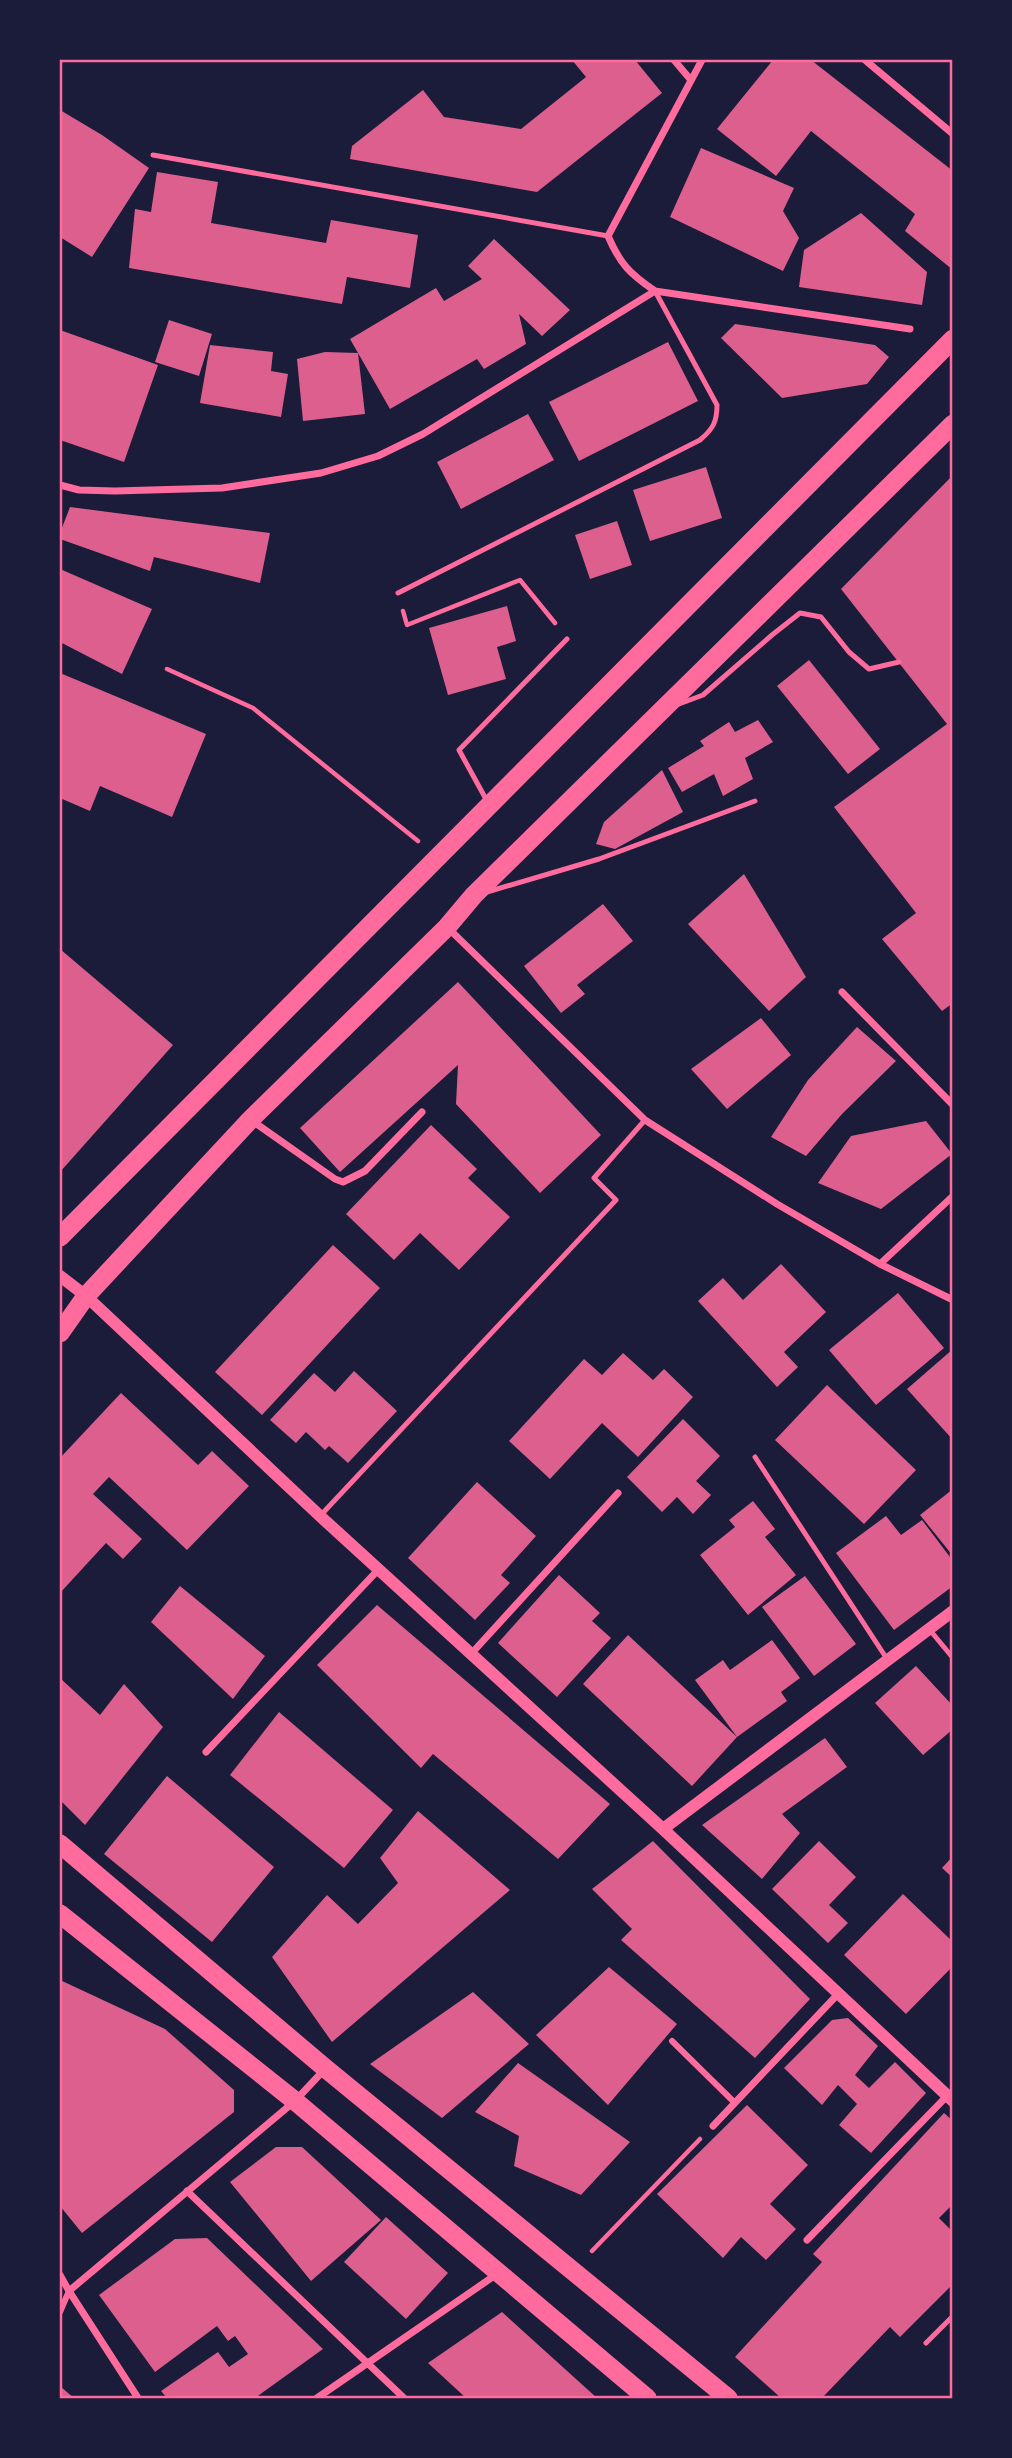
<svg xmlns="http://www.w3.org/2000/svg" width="1012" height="2458" font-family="Literata,serif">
	<rect width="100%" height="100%" fill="#1b1b3a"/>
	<path fill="#dd5f8e" d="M 572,60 L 635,60 L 662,93 L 537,192 L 350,159 L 352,146 L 423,90 L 444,117 L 521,129 L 586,77 Z
		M 773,60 L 811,60 L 953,171 L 953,270 L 905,231 L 915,214 L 811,131 L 776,176 L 717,129 Z
		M 60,110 L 102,135 L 149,168 L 92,257 L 60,237 Z
		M 701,148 L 794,188 L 783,211 L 799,238 L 783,271 L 670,217 Z
		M 157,172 L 218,182 L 211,223 L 326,243 L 331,220 L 418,235 L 410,288 L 347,277 L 342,304 L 129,268 L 135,209 L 151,212 Z
		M 861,213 L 927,272 L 922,305 L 799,287 L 804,250 Z
		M 494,239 L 570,310 L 542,336 L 519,314 L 526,344 L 484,369 L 477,359 L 390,409 L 350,339 L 436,288 L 444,301 L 482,279 L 468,266 Z
		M 169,320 L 212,334 L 199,376 L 155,362 Z
		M 735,324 L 875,345 L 889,357 L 867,384 L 782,398 L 721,338 Z
		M 60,330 L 158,365 L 124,462 L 60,440 Z
		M 668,342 L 698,401 L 579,461 L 549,402 Z
		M 210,345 L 273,352 L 271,371 L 288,374 L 281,417 L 200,403 Z
		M 325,352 L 358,353 L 365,414 L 303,421 L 297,359 Z
		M 528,414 L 554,460 L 461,509 L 437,462 Z
		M 706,467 L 722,518 L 650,541 L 633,490 Z
		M 953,475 L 953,1003 L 942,1011 L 882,939 L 916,913 L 834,807 L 947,724 L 841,589 Z
		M 70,507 L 270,533 L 260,583 L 154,557 L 150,571 L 60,539 L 60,533 Z
		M 617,521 L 632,565 L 590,579 L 575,535 Z
		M 60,569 L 152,609 L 122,674 L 60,642 Z
		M 507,606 L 516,641 L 497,647 L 506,679 L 448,695 L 429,628 Z
		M 809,660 L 880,749 L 848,774 L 777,686 Z
		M 60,673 L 206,734 L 172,817 L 100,786 L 90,811 L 60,798 Z
		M 758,720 L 773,742 L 745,758 L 753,779 L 723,796 L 714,774 L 682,792 L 668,768 L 704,746 L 700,741 L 729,722 L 735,732 Z
		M 662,770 L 683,812 L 615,849 L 596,844 L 604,822 Z
		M 744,874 L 806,977 L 769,1011 L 688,924 Z
		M 603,904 L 633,941 L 577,985 L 585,994 L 561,1013 L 524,966 Z
		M 60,949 L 173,1045 L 60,1172 Z
		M 458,982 L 601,1135 L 540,1193 L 456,1104 L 458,1065 L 340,1172 L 300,1128 Z
		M 761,1018 L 791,1055 L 727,1109 L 691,1069 Z
		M 857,1027 L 896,1061 L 842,1114 L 806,1156 L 771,1137 L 808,1080 Z
		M 926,1121 L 952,1154 L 881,1209 L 818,1183 L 851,1136 Z
		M 431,1125 L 477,1169 L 468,1178 L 510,1217 L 459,1270 L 420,1233 L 394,1260 L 346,1214 Z
		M 333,1245 L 380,1288 L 262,1415 L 215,1372 Z
		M 781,1264 L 826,1312 L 784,1352 L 798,1367 L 777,1387 L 698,1301 L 723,1278 L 743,1300 Z
		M 898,1293 L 944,1348 L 876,1405 L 829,1350 Z
		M 953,1349 L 953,1440 L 907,1389 Z
		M 623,1353 L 653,1380 L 664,1369 L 693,1397 L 638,1457 L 602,1423 L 550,1479 L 509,1441 L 584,1359 L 602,1375 Z
		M 354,1371 L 397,1411 L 348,1463 L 329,1446 L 325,1450 L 306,1432 L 296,1443 L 270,1420 L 314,1373 L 335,1392 Z
		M 827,1385 L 916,1470 L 864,1524 L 775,1440 Z
		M 121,1393 L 198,1465 L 212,1451 L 249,1486 L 187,1550 L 109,1477 L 93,1494 L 142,1539 L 123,1559 L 106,1543 L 60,1593 L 60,1458 Z
		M 683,1419 L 720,1456 L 696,1481 L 711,1495 L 693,1514 L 677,1497 L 662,1512 L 627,1477 Z
		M 477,1482 L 536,1536 L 501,1575 L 510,1583 L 475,1620 L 408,1558 Z
		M 953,1489 L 953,1556 L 920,1515 Z
		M 753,1501 L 775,1529 L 765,1537 L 796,1575 L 748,1615 L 700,1555 L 735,1527 L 729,1520 Z
		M 886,1516 L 901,1535 L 922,1520 L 953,1561 L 953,1586 L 894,1630 L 836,1553 Z
		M 559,1575 L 600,1613 L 592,1621 L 611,1638 L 557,1697 L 498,1643 Z
		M 805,1576 L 856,1644 L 814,1676 L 762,1607 Z
		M 180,1586 L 265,1656 L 233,1699 L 151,1622 Z
		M 377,1605 L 610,1804 L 558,1859 L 433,1754 L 421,1768 L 317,1665 Z
		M 628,1635 L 737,1737 L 692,1786 L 583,1684 Z
		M 772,1640 L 800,1678 L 781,1692 L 787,1701 L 737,1737 L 695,1680 L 723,1660 L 730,1670 Z
		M 916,1666 L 953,1706 L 953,1729 L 923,1755 L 875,1703 Z
		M 60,1678 L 100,1715 L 124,1684 L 163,1727 L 85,1825 L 60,1800 Z
		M 279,1712 L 393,1810 L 344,1868 L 230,1775 Z
		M 825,1738 L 847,1767 L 782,1814 L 800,1833 L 762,1879 L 702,1825 Z
		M 167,1776 L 274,1867 L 212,1942 L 104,1854 Z
		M 418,1811 L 510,1890 L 332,2042 L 272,1957 L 327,1895 L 358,1924 L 398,1883 L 380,1858 Z
		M 653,1841 L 810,1999 L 755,2058 L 621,1940 L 632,1929 L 592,1889 Z
		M 819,1841 L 856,1877 L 829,1905 L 848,1923 L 828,1943 L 772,1889 Z
		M 953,1856 L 953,1878 L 942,1868 Z
		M 903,1894 L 953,1942 L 953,1966 L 906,2014 L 844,1955 Z
		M 609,1967 L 677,2024 L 608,2105 L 536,2035 Z
		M 60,1980 L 165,2029 L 234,2090 L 234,2112 L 82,2233 L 60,2206 Z
		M 473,1992 L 529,2044 L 442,2118 L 370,2064 Z
		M 848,2018 L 878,2046 L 855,2075 L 869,2088 L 895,2062 L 926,2093 L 871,2153 L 839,2125 L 857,2104 L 838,2085 L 822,2105 L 784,2068 L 832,2020 Z
		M 518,2063 L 630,2142 L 581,2195 L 514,2166 L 519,2136 L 475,2112 Z
		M 747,2105 L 808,2165 L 770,2204 L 796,2229 L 766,2260 L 741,2237 L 723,2258 L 657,2194 Z
		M 944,2113 L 953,2121 L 953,2204 L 939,2218 L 953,2232 L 953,2284 L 900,2337 L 890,2327 L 822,2398 L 781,2398 L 735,2357 L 822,2262 L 813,2254 Z
		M 276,2147 L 302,2147 L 381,2220 L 311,2281 L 230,2182 Z
		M 386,2217 L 448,2273 L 406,2319 L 344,2262 Z
		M 207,2238 L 323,2349 L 255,2398 L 167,2398 L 161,2391 L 218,2352 L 229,2367 L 248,2354 L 235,2336 L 228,2341 L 217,2326 L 155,2372 L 99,2295 L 175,2239 Z
		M 502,2312 L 597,2398 L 466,2398 L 428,2363 Z
		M 61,2387 L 74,2398 L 60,2398 Z"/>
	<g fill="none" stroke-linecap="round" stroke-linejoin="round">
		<path stroke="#ff6b9d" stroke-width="4.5" d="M 403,611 L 407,625 L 520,580 L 555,623
			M 167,669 L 253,708 L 418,841
			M 592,2251 L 700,2139"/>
		<path stroke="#ff6b9d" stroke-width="5" d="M 153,155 L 608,236
			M 398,593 L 700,440 C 713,429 717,422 717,405 L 655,291
			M 679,704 L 703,695 L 772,635 L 800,613 L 821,617 L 849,652 L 869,669 L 899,662
			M 487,801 L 459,750 L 567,639
			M 487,892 L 599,859 L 755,801
			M 755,1457 L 887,1659
			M 320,1516 L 616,1200 L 594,1178 L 645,1120
			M 929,1629 L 953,1658
			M 926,2343 L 953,2316"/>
		<path stroke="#ff6b9d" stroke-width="6" d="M 672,2041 L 735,2103
			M 60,2312 L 69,2291"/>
		<path stroke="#ff6b9d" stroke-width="7" d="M 674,60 L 690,79
			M 865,60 L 953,134
			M 655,291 C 630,274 620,264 608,236 L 702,60
			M 60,485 L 79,490 L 115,491 L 222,488 L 321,473 L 378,456 L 423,434 L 655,291 L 910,329
			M 447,927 L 645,1120 L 777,1204 L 880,1264 L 953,1300
			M 842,992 L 953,1105
			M 251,1120 L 335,1179 L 343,1182 L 365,1171 L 422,1112
			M 880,1264 L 953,1196
			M 471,1654 L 618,1493
			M 206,1752 L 379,1569
			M 713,2126 L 838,1994
			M 187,2191 L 404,2398
			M 807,2240 L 947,2096
			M 60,2275 L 69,2291 L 295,2101 L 324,2070
			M 69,2291 L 138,2398
			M 317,2398 L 497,2274"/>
		<path stroke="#ff6b9d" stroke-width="12" d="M 60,1276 L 86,1296 L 320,1516 L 663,1829 L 953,2101
			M 663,1829 L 953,1611"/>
		<path stroke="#ff6b9d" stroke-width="19" d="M 60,1237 L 953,339
			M 60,1333 L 86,1296 L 250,1120 L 447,927 L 474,895 L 953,424
			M 60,1844 L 325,2068 L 728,2398
			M 60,1914 L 295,2101 L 647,2398"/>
	</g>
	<rect width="1012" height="2458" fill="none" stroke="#1b1b3a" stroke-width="122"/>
	<rect x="61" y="61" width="890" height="2336" fill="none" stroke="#ff6b9d" stroke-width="2.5"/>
</svg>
